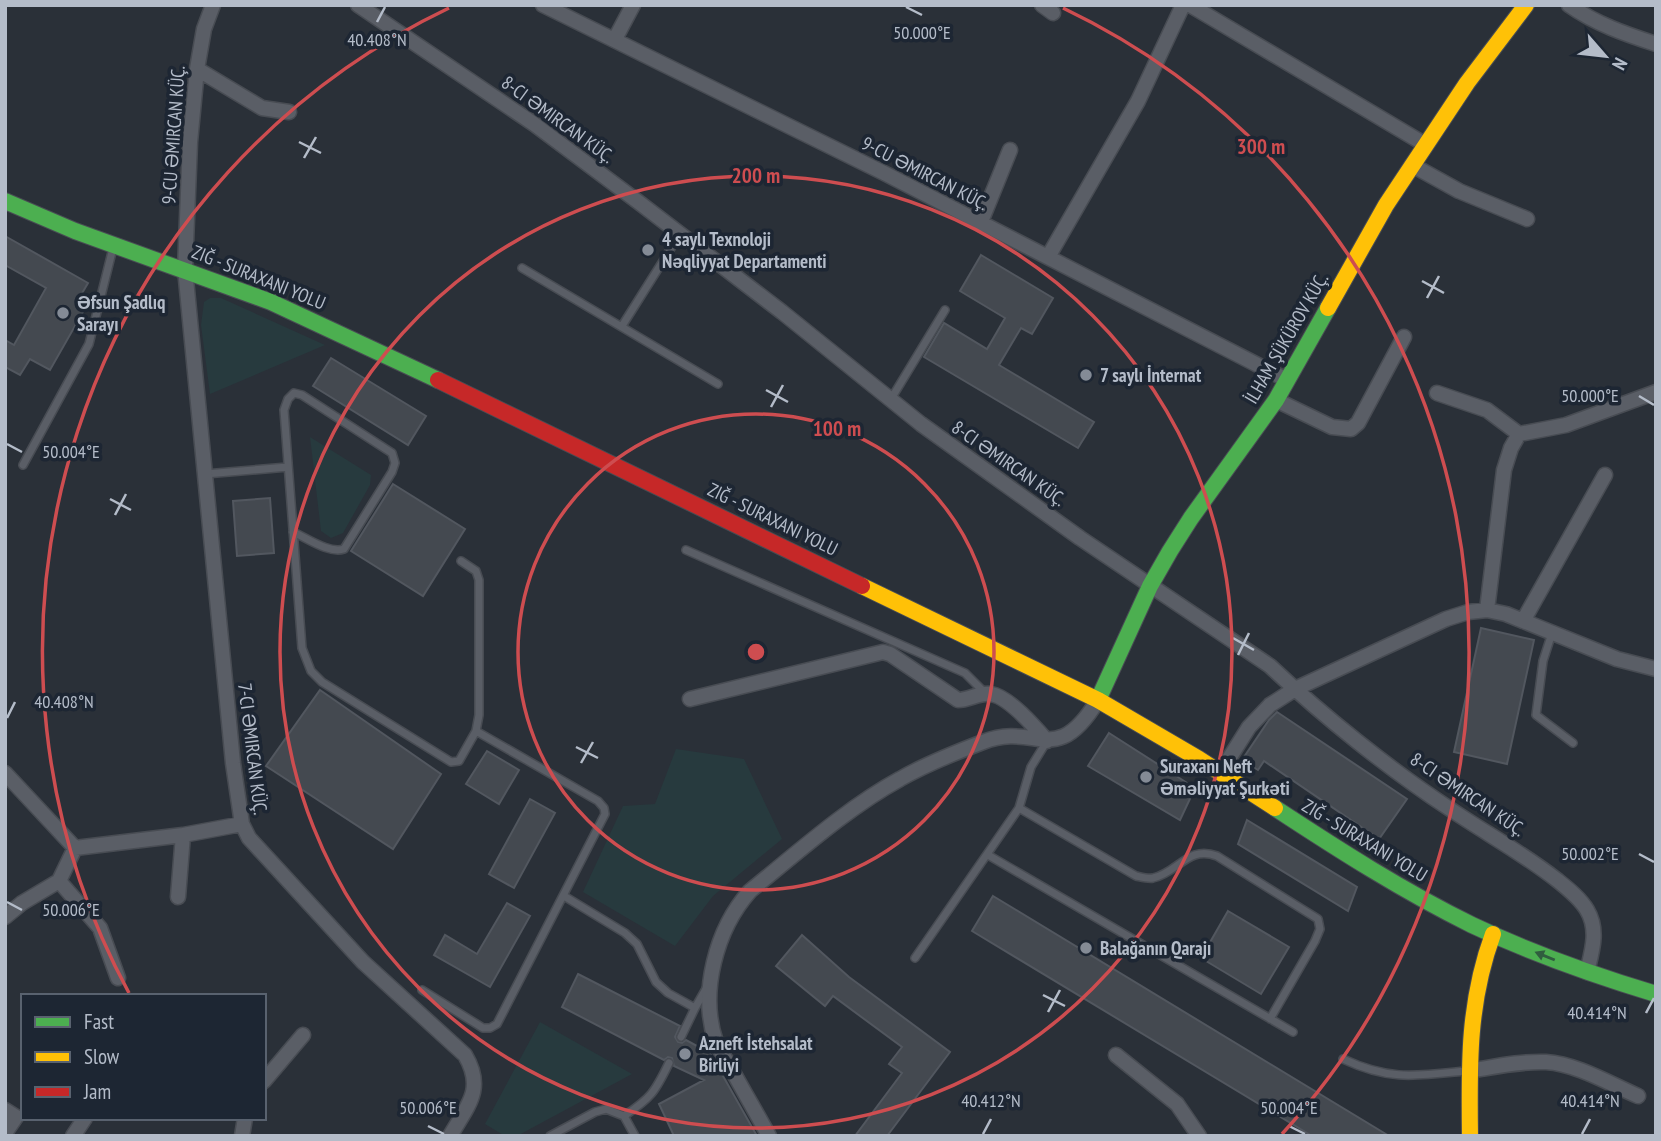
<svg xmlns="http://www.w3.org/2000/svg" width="1661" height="1141" font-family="'PT Sans Narrow',sans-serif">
	<rect width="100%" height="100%" fill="#2a3038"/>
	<path fill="#273a3e" d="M 210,298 L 221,298 L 325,345 L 210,394 L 201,325 L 204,302 Z
		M 310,437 L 371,475 L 370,485 L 343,533 L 331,538 L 321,531 Z
		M 676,749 L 744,759 L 782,839 L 713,896 L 675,946 L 583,892 L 623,806 L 655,804 Z
		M 540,1022 L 632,1074 L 517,1136 L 505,1136 L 485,1124 Z"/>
	<path fill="#444950" stroke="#52575f" stroke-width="2" d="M 5,236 L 88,283 L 78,300 L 87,305 L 50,370 L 30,359 L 20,375 L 5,367 L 5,340 L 14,345 L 46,288 L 5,265 Z
		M 981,255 L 1053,298 L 1032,334 L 1021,328 L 999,365 L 1094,422 L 1078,448 L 924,357 L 944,323 L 987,349 L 1005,318 L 960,291 Z
		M 331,358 L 426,416 L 408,445 L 313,386 Z
		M 393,484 L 465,529 L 423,596 L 351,551 Z
		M 270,498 L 274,553 L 237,556 L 233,501 Z
		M 1481,628 L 1534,640 L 1507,764 L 1454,752 Z
		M 320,690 L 441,774 L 393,849 L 266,766 Z
		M 1277,712 L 1407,799 L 1379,839 L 1264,761 L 1258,770 L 1242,760 L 1269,720 Z
		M 1109,733 L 1195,788 L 1180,820 L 1088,766 Z
		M 487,751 L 519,770 L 499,804 L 466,784 Z
		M 530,799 L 555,813 L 514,888 L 489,874 Z
		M 1247,820 L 1357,887 L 1348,911 L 1238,844 Z
		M 993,896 L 1389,1136 L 1312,1136 L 972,931 Z
		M 507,903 L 530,916 L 490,987 L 434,955 L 445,935 L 477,954 Z
		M 1228,911 L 1289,947 L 1261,994 L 1201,958 Z
		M 802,935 L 849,977 L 950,1052 L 887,1136 L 855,1136 L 902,1073 L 889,1064 L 902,1047 L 833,996 L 825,1006 L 776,966 Z
		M 578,974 L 680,1026 L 675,1037 L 678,1042 L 682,1043 L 686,1040 L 710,1053 L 757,1136 L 674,1136 L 659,1104 L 704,1080 L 674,1066 L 672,1058 L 668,1057 L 664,1060 L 562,1007 Z"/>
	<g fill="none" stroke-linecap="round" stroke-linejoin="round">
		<g stroke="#484c53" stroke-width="10">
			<path id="lane" d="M 522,268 L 718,384
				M 622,326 L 680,234
				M 891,399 L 945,310
				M 23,465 L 89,344 L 113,248
				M 205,474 L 288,467
				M 293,532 C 307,538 329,554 344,549 L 392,472 L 395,463 L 392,453 L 302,395 L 294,393 L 288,399 L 284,410 L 302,648 L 311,671 L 322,682 L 451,762 L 459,761 L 476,731 L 479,715 L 479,580 L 476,571 L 461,561
				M 686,550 L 965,673 L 985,693
				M 1552,633 L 1543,661 L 1536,715 L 1573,743
				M 1019,808 L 1136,876 C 1141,877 1148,879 1153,878 C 1179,872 1188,845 1217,856 L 1318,919 L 1320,929 L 1315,941 L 1270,1019
				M 988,855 L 1293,1032
				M 564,896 L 625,933 L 637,944 L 656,982 L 668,993 L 695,1008 L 707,987
				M 915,958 L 1019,808 L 1031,767 L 1047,741
				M 422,990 L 483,1028 L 490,1028 L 497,1024 L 605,814 L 604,808 L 598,801 L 476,731
				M 681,1037 L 695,1008
				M 1343,1059 C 1390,1081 1416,1076 1465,1071
				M 550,1136 L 595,1112 L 606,1109 L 624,1116
				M 635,1136 L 624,1116 C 651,1098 655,1092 669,1063"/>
		</g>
		<g stroke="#484c53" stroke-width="17">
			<path id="street" d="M 213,5 L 204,29 L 197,69 L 190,142 L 185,269 L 233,763 L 242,824 L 249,838 L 363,962 L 465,1055 C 485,1089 468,1105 450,1136
				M 358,5 L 534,124 L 641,204 L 782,312 L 921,424 L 1080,538 L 1270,666 C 1323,716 1389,769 1450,809 C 1487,834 1521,852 1557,880 C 1567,888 1580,898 1587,910 C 1599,930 1592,951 1587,972
				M 543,5 L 884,173 L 1287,380
				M 1042,5 L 1053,13
				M 1190,5 L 1426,145
				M 1569,5 C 1596,24 1625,34 1656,44
				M 615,39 L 633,5
				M 197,69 L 262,108 L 289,112
				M 1412,165 L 1459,191 L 1527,219
				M 980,224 L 1010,150
				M 1048,257 L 1138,101 L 1183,5
				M 1437,393 L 1487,410 L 1519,434 L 1511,448 L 1504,470 L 1487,610
				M 1276,400 L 1332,427 L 1351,429 L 1358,423 L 1404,337
				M 1519,434 L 1566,425 L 1656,392
				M 1523,621 L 1605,475
				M 690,699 L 883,652 L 890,654 L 958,700 C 969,700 980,692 991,694 C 1009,697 1035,727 1047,741
				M 5,773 L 75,848
				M 1220,773 L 1249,727 L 1270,705 L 1295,689 L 1446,619 L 1468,612 L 1487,610 L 1506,614 L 1617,659 L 1656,669
				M 59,881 L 100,928 L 118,978
				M 178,897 L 183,835
				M 5,917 L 22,903 L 59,881 L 75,848 L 183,835 L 242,824
				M 1116,1055 L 1177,1104 L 1199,1136
				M 1469,1071 C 1494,1067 1520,1061 1546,1062 C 1577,1064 1610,1084 1638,1096
				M 264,1081 L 303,1035
				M 5,1110 L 16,1117 L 5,1133
				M 73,1136 L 85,1118
				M 242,1136 L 245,1118
				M 769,1136 C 757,1114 744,1092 732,1070 C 727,1061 720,1052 716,1042 C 699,993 716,929 750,891 C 797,853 847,808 900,779 C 926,764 954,753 983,742 C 1037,721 1055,770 1098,700"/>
		</g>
		<g stroke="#484c53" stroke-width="18">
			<path id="fast" d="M 5,201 L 75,231 L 271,302 L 438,380
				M 1098,700 L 1150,586 L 1170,551 L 1191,518 L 1276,400 L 1328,308
				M 1275,808 C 1339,850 1403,891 1472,925 C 1531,953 1593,975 1656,994"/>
		</g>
		<g stroke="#484c53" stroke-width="18">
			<path id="slow" d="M 1328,308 L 1386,205 L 1467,83 L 1526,5
				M 862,586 L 1098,700 L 1199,759 L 1275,808
				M 1470,1136 C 1469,1064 1468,1002 1493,934"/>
		</g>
		<g stroke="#484c53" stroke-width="18">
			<path id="jam" d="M 438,380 L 862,586"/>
		</g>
		<use href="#lane" stroke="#5a5e66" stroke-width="7"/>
		<use href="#street" stroke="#5a5e66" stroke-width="14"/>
		<use href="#fast" stroke="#4caf50" stroke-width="16"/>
		<use href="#slow" stroke="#ffc107" stroke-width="16"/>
		<use href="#jam" stroke="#c62828" stroke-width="16"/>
	</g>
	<defs><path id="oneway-solid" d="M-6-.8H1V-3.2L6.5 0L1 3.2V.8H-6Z" transform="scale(1.75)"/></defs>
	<use fill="#305d3f" href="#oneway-solid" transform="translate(1545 956) rotate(-158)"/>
	<path fill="none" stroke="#b4bcc9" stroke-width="2.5" d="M 906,7 L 922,15M 377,22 L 385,7M 299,142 L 321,153M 304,158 L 316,137M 1422,281 L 1444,293M 1427,298 L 1439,276M 766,390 L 788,402M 1639,396 L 1654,405M 771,407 L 783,385M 7,444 L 22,452M 110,499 L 131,510M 115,515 L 126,494M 1233,638 L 1254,650M 1238,655 L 1249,633M 7,718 L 15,702M 576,747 L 598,758M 581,763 L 593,742M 1639,854 L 1654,862M 7,902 L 22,910M 1043,995 L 1065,1006M 1048,1012 L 1060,990M 1646,1013 L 1654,998M 428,1126 L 444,1134M 1289,1126 L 1305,1134M 983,1134 L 991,1119M 1582,1134 L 1590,1119"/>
	<g fill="none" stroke="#ce4d50" stroke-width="3.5">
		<circle cx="756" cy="652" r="238"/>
		<circle cx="756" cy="652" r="476"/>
		<path d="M129 993A714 714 0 0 1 449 8M1063 8A714 714 0 0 1 1282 1134"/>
	</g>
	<g fill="#848b96" stroke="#1d2633" stroke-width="2.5">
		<circle cx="648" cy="250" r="7"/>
		<circle cx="63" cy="313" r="7"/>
		<circle cx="1086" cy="375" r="7"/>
		<circle cx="1146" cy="777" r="7"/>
		<circle cx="1086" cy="948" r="7"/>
		<circle cx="685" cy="1054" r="7"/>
	</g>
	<g text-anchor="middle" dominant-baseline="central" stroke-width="7" stroke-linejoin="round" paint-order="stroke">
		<g font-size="19" fill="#b4bcc9" stroke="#1d2633">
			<text transform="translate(558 119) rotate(36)">8-CI ƏMIRCAN KÜÇ.</text>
			<text transform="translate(173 135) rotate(-86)">9-CU ƏMIRCAN KÜÇ.</text>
			<text transform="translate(925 173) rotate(27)">9-CU ƏMIRCAN KÜÇ.</text>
			<text transform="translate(259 277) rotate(22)">ZIĞ - SURAXANI YOLU</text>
			<text transform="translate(1286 338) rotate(-60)">İLHAM ŞÜKÜROV KÜÇ.</text>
			<text transform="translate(1009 463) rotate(35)">8-CI ƏMIRCAN KÜÇ.</text>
			<text transform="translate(773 519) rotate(26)">ZIĞ - SURAXANI YOLU</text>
			<text transform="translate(253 749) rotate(83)">7-CI ƏMIRCAN KÜÇ.</text>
			<text transform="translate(1468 794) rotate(34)">8-CI ƏMIRCAN KÜÇ.</text>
			<text transform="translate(1365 840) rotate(31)">ZIĞ - SURAXANI YOLU</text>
		</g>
		<g font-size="19" font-weight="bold" fill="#b4bcc9" stroke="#1d2633" text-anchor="start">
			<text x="662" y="239">4 saylı Texnoloji<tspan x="662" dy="22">Nəqliyyat Departamenti</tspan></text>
			<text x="77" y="302">Əfsun Şadlıq<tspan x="77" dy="22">Sarayı</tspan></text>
			<text x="1100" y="375">7 saylı İnternat</text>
			<text x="1160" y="766">Suraxanı Neft<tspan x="1160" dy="22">Əməliyyat Şurkəti</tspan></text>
			<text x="1100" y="948">Balağanın Qarajı</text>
			<text x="699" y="1043">Azneft İstehsalat<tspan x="699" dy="22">Birliyi</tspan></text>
		</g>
	</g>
	<g font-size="18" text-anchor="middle" fill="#b4bcc9" stroke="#1d2633" stroke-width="7" stroke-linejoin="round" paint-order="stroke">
		<text x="922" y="39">50.000°E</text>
		<text x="377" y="46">40.408°N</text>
		<text x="1590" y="402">50.000°E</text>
		<text x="71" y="458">50.004°E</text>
		<text x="64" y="708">40.408°N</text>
		<text x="1590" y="860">50.002°E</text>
		<text x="71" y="916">50.006°E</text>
		<text x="1597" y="1019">40.414°N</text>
		<text x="991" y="1107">40.412°N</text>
		<text x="1590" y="1107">40.414°N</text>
		<text x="428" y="1114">50.006°E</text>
		<text x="1289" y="1114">50.004°E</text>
	</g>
	<circle cx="756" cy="652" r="10" fill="#ce4d50" stroke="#1d2633" stroke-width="3.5"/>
	<g font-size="21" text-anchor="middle" font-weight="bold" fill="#ce4d50" stroke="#1d2633" stroke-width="7" stroke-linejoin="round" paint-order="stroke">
		<text x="1261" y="154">300 m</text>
		<text x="756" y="183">200 m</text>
		<text x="837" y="436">100 m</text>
	</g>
	<rect width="1661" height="1141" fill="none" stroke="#b4bcc9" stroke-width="14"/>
	<rect x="21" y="994" width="245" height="126" fill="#1d2633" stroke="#59626f" stroke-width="2"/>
	<rect x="35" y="1017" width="35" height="10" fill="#4caf50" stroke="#59626f" stroke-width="2"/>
	<text x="84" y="1029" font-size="21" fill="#b4bcc9">Fast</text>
	<rect x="35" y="1052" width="35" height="10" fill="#ffc107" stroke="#59626f" stroke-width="2"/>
	<text x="84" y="1064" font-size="21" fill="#b4bcc9">Slow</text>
	<rect x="35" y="1087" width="35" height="10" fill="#c62828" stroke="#59626f" stroke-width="2"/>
	<text x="84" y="1099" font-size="21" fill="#b4bcc9">Jam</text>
	<g transform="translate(1605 56) rotate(118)" stroke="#1d2633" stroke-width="5" paint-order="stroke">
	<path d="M0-5L12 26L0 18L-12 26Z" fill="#b4bcc9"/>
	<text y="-10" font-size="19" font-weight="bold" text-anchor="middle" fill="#b4bcc9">N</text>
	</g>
</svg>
